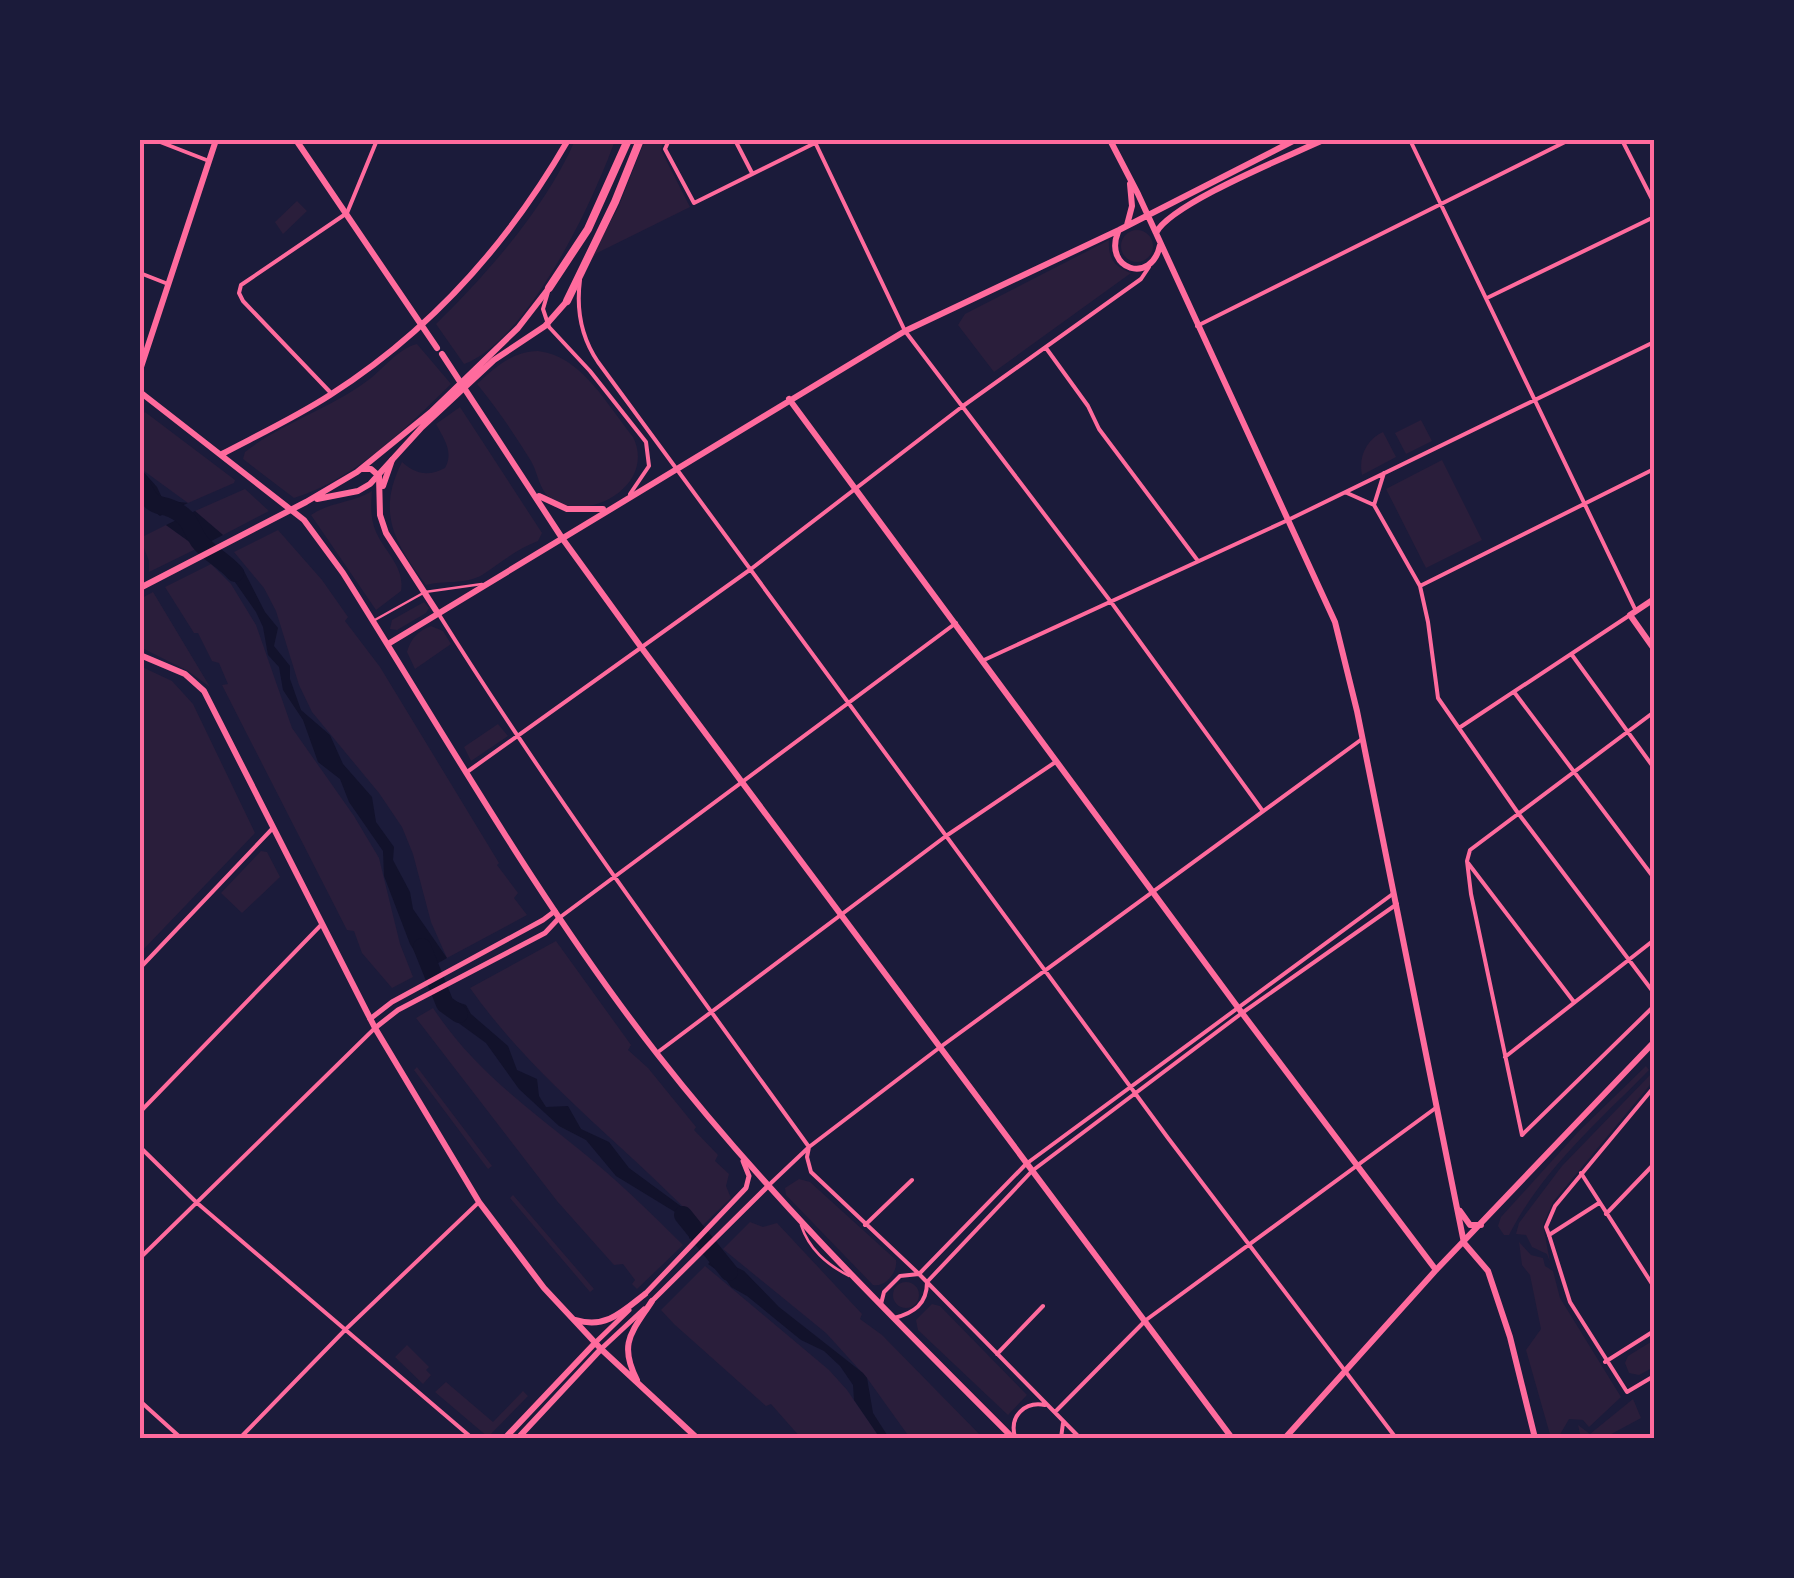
<svg xmlns="http://www.w3.org/2000/svg" width="1794" height="1578" font-family="Montserrat,sans-serif">
	<rect width="100%" height="100%" fill="#1b1b3a"/>
	<path fill="#2a1e3b" d="M 575,140 L 615,140 C 593,203 528,340 464,364 L 436,324 C 487,274 547,206 575,140 Z
		M 645,140 L 664,140 L 661,150 L 690,207 L 597,253 L 584,268 L 618,208 Z
		M 297,201 L 307,211 L 283,234 L 275,222 Z
		M1121 246a16 16 0 1 1 32 0a16 16 0 1 1-32 0Z
		M 1109,240 C 1108,258 1114,267 1131,273 L 994,372 L 958,325 L 965,314 Z
		M 417,344 L 451,384 C 405,429 357,478 294,498 L 243,459 L 245,452 C 282,423 329,409 367,381 C 384,369 397,349 417,344 Z
		M 538,351 C 582,356 607,405 633,437 C 656,483 593,522 554,501 C 539,492 539,475 531,461 C 515,435 497,408 477,384 C 496,367 511,352 538,351 Z
		M 460,407 L 542,533 L 538,541 C 516,549 501,563 482,575 C 465,585 444,580 426,585 C 395,543 376,513 402,462 C 415,474 428,477 445,468 C 454,452 444,439 436,424 Z
		M 145,412 L 235,480 L 234,483 L 188,503 L 140,468 L 140,417 Z
		M 1421,420 L 1432,441 L 1406,454 L 1395,433 Z
		M 1383,432 L 1396,457 L 1362,475 C 1358,457 1367,439 1383,432 Z
		M 1442,460 L 1482,540 L 1426,568 L 1386,489 Z
		M 245,489 L 269,511 L 223,535 L 195,511 Z
		M 372,491 C 371,505 370,518 376,532 C 385,552 405,567 401,591 L 376,610 L 311,515 C 330,502 352,503 372,491 Z
		M 166,525 L 198,548 L 149,572 L 149,561 L 140,538 Z
		M 278,530 L 322,580 L 348,617 L 345,621 L 380,667 L 499,863 L 497,865 L 518,893 L 514,898 L 527,915 L 447,958 L 431,922 L 413,854 L 402,827 L 379,793 L 312,712 L 299,685 L 276,611 L 264,588 L 234,552 Z
		M 211,564 L 231,584 L 256,625 L 292,728 L 354,816 L 379,858 L 400,944 L 413,977 L 392,988 L 362,953 L 354,931 L 347,930 L 222,685 L 228,684 L 219,663 L 212,661 L 198,633 L 194,633 L 165,587 Z
		M 153,592 L 210,687 L 188,671 L 140,647 L 140,599 Z
		M 424,602 L 429,608 L 426,613 L 397,630 L 390,629 L 392,620 Z
		M 431,626 L 443,631 L 451,644 L 415,669 L 407,652 C 411,638 418,631 431,626 Z
		M 140,666 L 172,681 L 193,704 L 255,833 L 140,953 Z
		M 498,724 L 508,736 L 471,761 L 464,747 Z
		M 261,851 L 267,852 L 280,877 L 242,913 L 221,893 Z
		M 556,941 L 631,1045 L 628,1050 L 648,1068 L 696,1127 L 694,1130 L 718,1155 L 715,1161 L 729,1174 L 726,1186 L 731,1198 L 702,1226 C 626,1146 534,1079 470,988 Z
		M 433,1008 C 475,1071 525,1105 581,1151 C 617,1180 650,1212 683,1245 L 637,1289 L 632,1284 L 635,1280 L 623,1264 L 614,1265 L 557,1201 L 416,1018 Z
		M 1646,1066 L 1649,1070 C 1599,1121 1542,1170 1509,1235 L 1504,1235 L 1498,1226 L 1501,1217 L 1579,1131 Z
		M 417,1067 L 492,1166 L 488,1169 L 414,1070 Z
		M 1652,1073 L 1654,1080 L 1553,1202 L 1543,1225 L 1550,1262 L 1547,1254 L 1532,1247 L 1526,1235 L 1516,1234 L 1519,1223 L 1562,1166 Z
		M 799,1179 L 810,1182 L 896,1260 C 898,1272 885,1288 873,1285 L 786,1195 L 785,1188 Z
		M 513,1195 L 594,1289 L 590,1292 L 510,1198 Z
		M 750,1222 L 763,1227 L 777,1223 L 862,1314 L 860,1319 L 882,1335 L 983,1438 L 910,1438 L 867,1378 L 826,1333 L 723,1249 Z
		M 1519,1242 L 1531,1255 L 1543,1258 L 1545,1266 L 1553,1271 L 1560,1298 L 1621,1397 L 1589,1427 L 1583,1420 L 1569,1419 L 1558,1438 L 1551,1438 L 1526,1350 L 1541,1329 L 1530,1275 L 1522,1265 Z
		M 705,1266 L 829,1370 L 847,1390 L 880,1438 L 801,1438 L 771,1404 L 766,1406 L 674,1324 L 661,1310 Z
		M893 1295a13 13 0 1 1 26 0a13 13 0 1 1-26 0Z
		M 932,1304 L 940,1306 L 1027,1395 L 1008,1415 L 918,1330 L 916,1320 Z
		M 1654,1340 L 1654,1367 L 1639,1375 L 1629,1373 L 1625,1363 L 1628,1356 Z
		M 407,1345 L 429,1367 L 426,1370 L 431,1375 L 423,1384 L 395,1357 Z
		M 446,1382 L 493,1422 L 523,1391 L 528,1396 L 488,1437 L 435,1392 Z
		M 1633,1399 L 1641,1418 L 1604,1438 L 1581,1438 L 1578,1425 L 1590,1434 Z"/>
	<path fill="#12122b" d="M 140,468 L 157,487 L 163,500 L 188,503 L 160,516 C 141,501 140,492 140,468 Z
		M 195,511 L 223,535 L 198,548 L 166,525 Z
		M 225,557 L 243,569 L 265,612 L 278,628 L 274,646 L 290,666 L 290,679 L 301,710 L 330,735 L 343,764 L 372,797 L 376,822 L 394,847 L 393,860 L 410,892 L 413,909 L 447,958 L 426,970 L 410,944 L 384,876 L 383,851 L 349,802 L 340,779 L 318,762 L 303,720 L 283,690 L 279,667 L 268,655 L 263,627 L 256,612 L 230,575 L 216,561 Z
		M 449,999 L 466,1005 L 471,1014 L 508,1046 L 517,1070 L 537,1079 L 539,1096 L 546,1107 L 568,1106 L 581,1129 L 609,1142 L 629,1168 L 682,1207 L 697,1224 L 698,1230 L 689,1239 L 689,1231 L 675,1212 L 616,1176 L 586,1140 L 559,1126 L 519,1089 L 486,1043 L 442,1011 L 439,1005 Z
		M 721,1251 L 728,1263 L 744,1271 L 779,1307 L 863,1373 L 867,1378 L 873,1413 L 889,1438 L 880,1438 L 854,1400 L 853,1385 L 840,1366 L 824,1351 L 801,1340 L 747,1296 L 731,1287 L 721,1273 L 708,1264 Z"/>
	<g fill="none" stroke-linecap="round" stroke-linejoin="round">
		<path stroke="#12122b" stroke-width="18" d="M 140,482 C 156,517 158,497 181,514 C 191,521 192,531 199,541 C 208,553 225,561 235,573
			M 422,947 L 445,1004 L 459,1014
			M 683,1215 L 729,1272"/>
		<path stroke="#ff6b9d" stroke-width="2.5" d="M 373,621 L 425,592 L 482,584
			M 801,1225 C 809,1249 826,1264 849,1276"/>
		<path stroke="#ff6b9d" stroke-width="4" d="M 1549,1235 L 1546,1227 L 1555,1206 L 1654,1087"/>
		<path stroke="#ff6b9d" stroke-width="4" d="M 155,140 L 209,161
			M 669,140 L 665,149 L 694,203 L 815,143
			M 735,140 L 752,173
			M 814,140 L 905,331 L 1111,602 L 1262,810
			M 1410,140 L 1635,609
			M 1622,140 L 1654,203
			M 140,273 L 168,284
			M 580,280 C 576,310 581,337 598,362 L 1168,1138 L 1396,1438
			M 548,292 L 543,309 L 549,327 L 590,371 L 646,442 L 649,466 L 630,494
			M 1487,298 L 1654,217
			M 1197,326 L 1569,140
			M 1046,348 L 1088,406 L 1099,429 L 1198,561
			M 330,392 L 243,301 L 239,293 L 241,285 L 347,213 L 377,140
			M 1347,493 L 1374,505 L 1420,586 L 1428,622 L 1438,698 L 1518,813 L 1654,993
			M 1374,505 L 1384,473
			M 1420,586 L 1654,469
			M 438,613 C 553,797 682,971 809,1147 L 807,1157 L 811,1172 L 919,1274 L 1080,1438
			M 1572,655 L 1654,768
			M 984,660 L 1288,520 L 1654,342
			M 1514,692 L 1654,878
			M 1459,728 L 1630,615
			M 467,772 L 751,569 L 963,406 L 1141,279 L 1149,267
			M 1468,863 L 1574,1002
			M 559,918 L 956,623
			M 140,968 L 272,829
			M 658,1052 L 946,836 L 1054,763
			M 1505,1057 L 1654,940
			M 140,1112 L 322,924
			M 1522,1135 L 1471,894 L 1467,861 L 1470,850 L 1654,712
			M 1522,1135 L 1654,1006
			M 140,1147 L 196,1202 L 472,1438
			M 1581,1173 L 1654,1287
			M 770,1184 L 809,1147 L 939,1048 L 1362,739
			M 1599,1203 L 1549,1235 L 1570,1302 L 1627,1392 L 1654,1376
			M 1606,1214 L 1654,1164
			M 865,1225 L 912,1180
			M 140,1258 L 375,1028
			M 919,1274 L 1026,1164 L 1394,893
			M 927,1282 L 1032,1171 L 1242,1013 L 1397,904
			M 881,1304 L 884,1292 L 900,1276 L 919,1274
			M 894,1318 C 914,1313 927,1304 927,1282
			M 997,1354 L 1043,1306
			M 1605,1362 L 1654,1331
			M 140,1401 L 181,1438
			M 1055,1412 L 1146,1320 L 1437,1107
			M 1015,1437 C 1009,1416 1025,1401 1045,1405
			M 240,1438 L 346,1329 L 479,1202
			M 1061,1438 L 1063,1423"/>
		<path stroke="#ff6b9d" stroke-width="5" d="M 370,1019 L 392,1002 L 543,920 L 555,911
			M 375,1028 L 398,1010 L 545,933 L 559,918
			M 644,1295 L 746,1188 L 749,1176 L 743,1161
			M 652,1301 L 767,1187
			M 595,1343 L 629,1310
			M 601,1349 L 644,1309"/>
		<path stroke="#ff6b9d" stroke-width="6" d="M 296,140 L 437,348
			M 1110,140 L 1138,194 L 1335,622 L 1357,711 L 1464,1243
			M 1127,225 L 1132,206 L 1130,184
			M 1118,232 C 1103,270 1152,285 1160,245
			M 1156,233 C 1170,204 1289,156 1323,140
			M 442,354 L 562,538 L 641,647 L 1232,1438
			M 140,370 L 216,140
			M 140,392 L 304,520 L 343,573 C 445,735 540,904 658,1055 C 766,1193 889,1314 1013,1438
			M 789,399 L 1242,1013 L 1436,1270
			M 222,454 C 258,435 296,417 330,395 C 432,330 508,244 568,140
			M 362,469 L 371,469 L 379,476 L 380,515 L 386,533 L 437,612
			M 383,486 L 392,460
			M 539,496 L 567,509 L 603,509
			M 1654,599 L 1630,615 L 1654,649
			M 388,644 L 905,331 L 1119,230 L 1295,140
			M 1460,1211 L 1470,1225 L 1481,1225
			M 1464,1243 L 1488,1271 L 1510,1337 L 1535,1438
			M 601,1349 L 697,1438
			M 637,1380 C 618,1343 632,1332 652,1301
			M 1285,1438 L 1436,1270 L 1654,1042"/>
		<path stroke="#ff6b9d" stroke-width="6" d="M 317,499 L 358,491 L 370,484 L 422,427 L 494,360 L 545,326 L 567,301
			M 140,588 L 306,502 L 357,472 L 432,411 L 518,328 L 549,288
			M 140,655 L 185,674 L 204,691 L 375,1028 L 479,1202 L 544,1288 L 601,1349 L 518,1438
			M 576,1320 C 606,1329 622,1312 645,1294
			M 505,1438 L 595,1343"/>
		<path stroke="#ff6b9d" stroke-width="8" d="M 549,288 L 588,229 L 628,140
			M 567,301 L 615,202 L 640,140"/>
	</g>
	<rect width="1794" height="1578" fill="none" stroke="#1b1b3a" stroke-width="285"/>
	<rect x="142" y="142" width="1510" height="1294" fill="none" stroke="#ff6b9d" stroke-width="4"/>
</svg>
